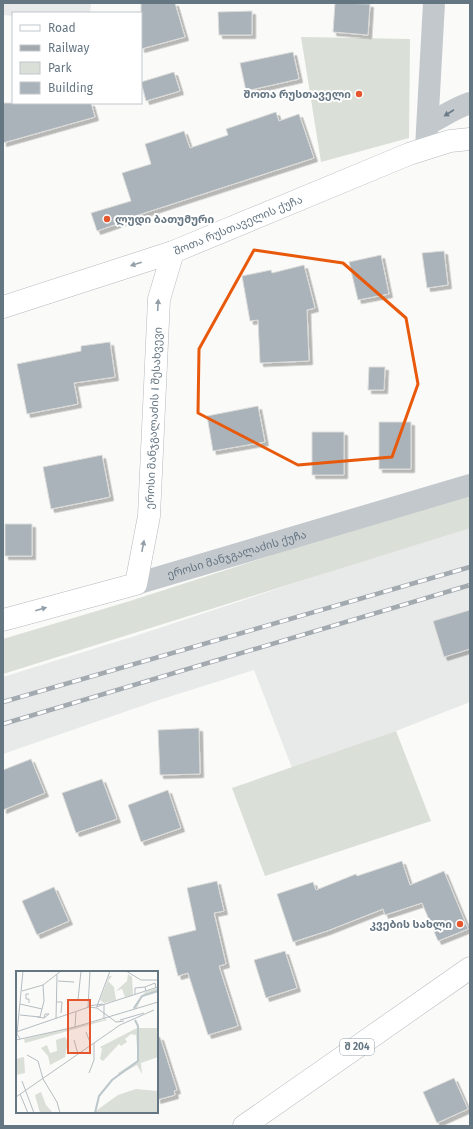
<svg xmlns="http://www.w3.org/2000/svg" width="473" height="1129" font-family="'Fira Sans','Noto Sans Georgian',sans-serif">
	<defs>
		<filter id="shadow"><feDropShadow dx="3.5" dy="3.5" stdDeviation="0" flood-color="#0004"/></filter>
	</defs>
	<rect width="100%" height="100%" fill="#fafaf8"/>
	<path fill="#e8e9e9" d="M 3,3 L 91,3 L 90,13 L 13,13 L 13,16 L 3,15 Z
		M 470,525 L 470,702 L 396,731 L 292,768 L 254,670 L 159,700 L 3,754 L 3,677 L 138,635 Z"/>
	<path fill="#dadfd7" d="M 301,37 L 410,39 L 409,138 L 321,162 Z
		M 470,491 L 470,528 L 3,674 L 3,639 L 130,601 Z
		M 396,731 L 431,821 L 265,876 L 232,788 Z"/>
	<path fill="#aab3b9" stroke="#dcdcda" filter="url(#shadow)" d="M 141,3 L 175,3 L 185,37 L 141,49 Z
		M 335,3 L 370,4 L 368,35 L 333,32 Z
		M 252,11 L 252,35 L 219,35 L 218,12 Z
		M 293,52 L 299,79 L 246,91 L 240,63 Z
		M 174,72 L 180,91 L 146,101 L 141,82 Z
		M 3,103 L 91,103 L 95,117 L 3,143 Z
		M 276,112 L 279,121 L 299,114 L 314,158 L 123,220 L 123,222 L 97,231 L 91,213 L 131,201 L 122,173 L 151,164 L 145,144 L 184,131 L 190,148 L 228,135 L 226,129 Z
		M 444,251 L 448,285 L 427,288 L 422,253 Z
		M 381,255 L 389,294 L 358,300 L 349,262 Z
		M 304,265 L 315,308 L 307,310 L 309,361 L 260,363 L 258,320 L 250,321 L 242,276 L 271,270 L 272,273 Z
		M 110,342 L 115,377 L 74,383 L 78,404 L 27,414 L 17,364 L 81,351 L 81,346 Z
		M 369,367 L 385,367 L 384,390 L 368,390 Z
		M 258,406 L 265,442 L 213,451 L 207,416 Z
		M 379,422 L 411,422 L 411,469 L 379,469 Z
		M 312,432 L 344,432 L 344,475 L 312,475 Z
		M 102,455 L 110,497 L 51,509 L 43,467 Z
		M 5,524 L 32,524 L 32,556 L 5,556 Z
		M 470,610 L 470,649 L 444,657 L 433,621 Z
		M 199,728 L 200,774 L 160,775 L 158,730 Z
		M 31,759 L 45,793 L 3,810 L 3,770 Z
		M 102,779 L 117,819 L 76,833 L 62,793 Z
		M 168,790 L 181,828 L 141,842 L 128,805 Z
		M 402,861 L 410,885 L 444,871 L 468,929 L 438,941 L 422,903 L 385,915 L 383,909 L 327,931 L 293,942 L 277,894 L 313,882 L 316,890 L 356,874 L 357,876 Z
		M 217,881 L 224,911 L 214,913 L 226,964 L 219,966 L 238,1026 L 208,1035 L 188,973 L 178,976 L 168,937 L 196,930 L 187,888 Z
		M 54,887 L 69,921 L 37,935 L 22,901 Z
		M 285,951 L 297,988 L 266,998 L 254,960 Z
		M 157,1037 L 160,1037 L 177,1090 L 174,1091 L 175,1095 L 157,1100 Z
		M 454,1078 L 468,1109 L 437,1123 L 423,1092 Z"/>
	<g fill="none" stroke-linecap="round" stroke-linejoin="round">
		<g stroke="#b5babe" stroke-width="23">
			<g id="major">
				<path id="s2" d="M 3,307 L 173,252 L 409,154 L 450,141 L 470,139"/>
				<path id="s3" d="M 3,620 L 136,584 L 149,516 L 159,299 L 173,252"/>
				<path d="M 244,1126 L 470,968"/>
			</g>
		</g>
		<g stroke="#c3c8cc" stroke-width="22">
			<path d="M 428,124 C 442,117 455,108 470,103"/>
			<path d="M 426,148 L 434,3"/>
			<path id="s1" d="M 136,584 L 470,485"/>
		</g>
		<use href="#major" stroke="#fff" stroke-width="22"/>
		<g stroke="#a2aab0" stroke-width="4.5">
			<path id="rail" d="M 3,702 L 470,567
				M 3,724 L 470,585"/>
		</g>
		<use href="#rail" stroke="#fff" stroke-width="3" stroke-dasharray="9" stroke-linecap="butt"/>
	</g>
	<defs><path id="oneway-solid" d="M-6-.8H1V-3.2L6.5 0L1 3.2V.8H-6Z"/></defs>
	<use fill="#6a7a87" href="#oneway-solid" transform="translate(449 113) rotate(147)"/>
	<g fill="#939fa8">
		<use href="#oneway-solid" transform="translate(136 264) rotate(162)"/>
		<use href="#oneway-solid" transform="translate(158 305) rotate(-87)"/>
		<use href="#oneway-solid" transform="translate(143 546) rotate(-79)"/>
		<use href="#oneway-solid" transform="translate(41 609) rotate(-16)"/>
	</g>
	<path fill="none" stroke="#e8590c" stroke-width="3" stroke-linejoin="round" d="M 254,250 L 343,263 L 406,318 L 418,384 L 392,457 L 298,465 L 198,413 L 199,349 Z"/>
	<g fill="#e4572e" stroke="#fff" stroke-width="1.5">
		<circle cx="359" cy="94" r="4"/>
		<circle cx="107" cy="219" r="4"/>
		<circle cx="460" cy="924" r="4"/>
	</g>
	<g text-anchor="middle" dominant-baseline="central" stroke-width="4" stroke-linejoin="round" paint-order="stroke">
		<rect fill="#fff" stroke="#939fa8" stroke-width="1" x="340" y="1039" width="34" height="16" rx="3"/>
		<g font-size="10" font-weight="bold" fill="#657683">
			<text x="357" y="1047">შ 204</text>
		</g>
		<g font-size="11" font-weight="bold" fill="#657683" stroke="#fff" text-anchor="end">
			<text x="351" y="94">შოთა რუსთაველი</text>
			<text x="115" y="219" text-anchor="start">ლუდი ბათუმური</text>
			<text x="452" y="924">კვების სახლი</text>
		</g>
		<g font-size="11" fill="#657683" stroke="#fff">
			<text stroke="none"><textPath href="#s2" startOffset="249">შოთა რუსთაველის ქუჩა</textPath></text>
			<text stroke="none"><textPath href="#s3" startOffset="305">ეროსი მანჯგალაძის I შესახვევი</textPath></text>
			<text stroke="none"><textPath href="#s1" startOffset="105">ეროსი მანჯგალაძის ქუჩა</textPath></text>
		</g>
	</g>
	<g transform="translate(16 971)">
		<rect width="142" height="142" fill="#fafaf8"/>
		<path d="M 112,3 L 116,6 L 117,24 L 109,26 L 106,18 L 100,20 L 111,10 ZM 93,5 L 96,5 L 92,10 L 98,16 L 100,29 L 88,32 L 84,29 ZM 142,17 L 142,20 L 126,26 L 121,37 L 116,39 L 129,21 ZM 90,48 L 91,49 L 9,72 L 8,68 ZM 121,57 L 142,57 L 142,86 L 125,92 L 126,103 L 121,94 L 103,104 L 102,102 L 122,89 L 120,64 L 115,63 L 109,68 L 111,71 L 105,75 L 103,73 L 87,90 L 84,88 L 86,78 L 84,76 ZM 49,66 L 52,70 L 49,86 L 34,94 L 32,85 L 25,77 L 31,74 L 34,82 L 41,80 L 40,69 ZM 8,86 L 9,102 L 0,104 L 0,88 ZM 120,118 L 142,120 L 142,142 L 77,142 L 102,124 ZM 25,121 L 30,134 L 37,142 L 24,142 L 19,124 Z" fill="#dadfd7"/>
		<path fill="none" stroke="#bbc7cb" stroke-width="2" d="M 118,37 L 126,25 L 142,20M 79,142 L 83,125 L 96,109 L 122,90 L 122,55 L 119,49"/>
		<path fill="none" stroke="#b5bdc2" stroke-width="1" d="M 110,0 L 125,9 L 142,9M 42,10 L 58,11M 6,20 L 27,14 L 45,0M 130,20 L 129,16 L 139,12 L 140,17M 119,23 L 119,17 L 129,16M 62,29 L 65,0M 41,31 L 46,31 L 45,42M 13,32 L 13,28 L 10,28 L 10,23 L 13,23M 4,33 L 26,38M 88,33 L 88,48M 72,35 L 87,33M 81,35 L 94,0M 72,36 L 74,0M 80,36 L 142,16M 4,44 L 24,46 L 28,30 L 27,14M 21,46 L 28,47 L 33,43 L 29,43 L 28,47M 40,48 L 41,4M 104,49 L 128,42M 59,56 L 142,31M 0,61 L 73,36 L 81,37 L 100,51 L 108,50M 70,61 L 75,74M 4,68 L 1,63 L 7,0M 0,69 L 59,56 L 60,41M 58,69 L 62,83M 11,84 L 22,90 L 27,108 L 41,131 L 44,142M 73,102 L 78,89 L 78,72M 6,110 L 18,142M 4,123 L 12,142M 0,126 L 104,54 L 138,39"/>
		<path fill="#e4572e" fill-opacity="0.15" stroke="#e4572e" stroke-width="2" d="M 52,29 L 74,29 L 74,82 L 52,82 Z"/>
		<rect width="142" height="142" fill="none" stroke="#657683" stroke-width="2"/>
	</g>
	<rect width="473" height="1129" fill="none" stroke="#657683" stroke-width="8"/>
	<rect x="12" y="12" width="130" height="92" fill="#ffffff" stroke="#c1c8cd"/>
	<rect x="20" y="25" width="20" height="6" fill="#ffffff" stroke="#c1c8cd"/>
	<text x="48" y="32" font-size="12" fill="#657683">Road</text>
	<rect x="20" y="45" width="20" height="6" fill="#a2aab0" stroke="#c1c8cd"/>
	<text x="48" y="52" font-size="12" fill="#657683">Railway</text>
	<rect x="20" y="62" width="20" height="12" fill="#dadfd7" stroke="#c1c8cd"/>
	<text x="48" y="72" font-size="12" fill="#657683">Park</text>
	<rect x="20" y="82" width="20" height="12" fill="#aab3b9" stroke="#c1c8cd"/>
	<text x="48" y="92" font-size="12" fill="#657683">Building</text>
</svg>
